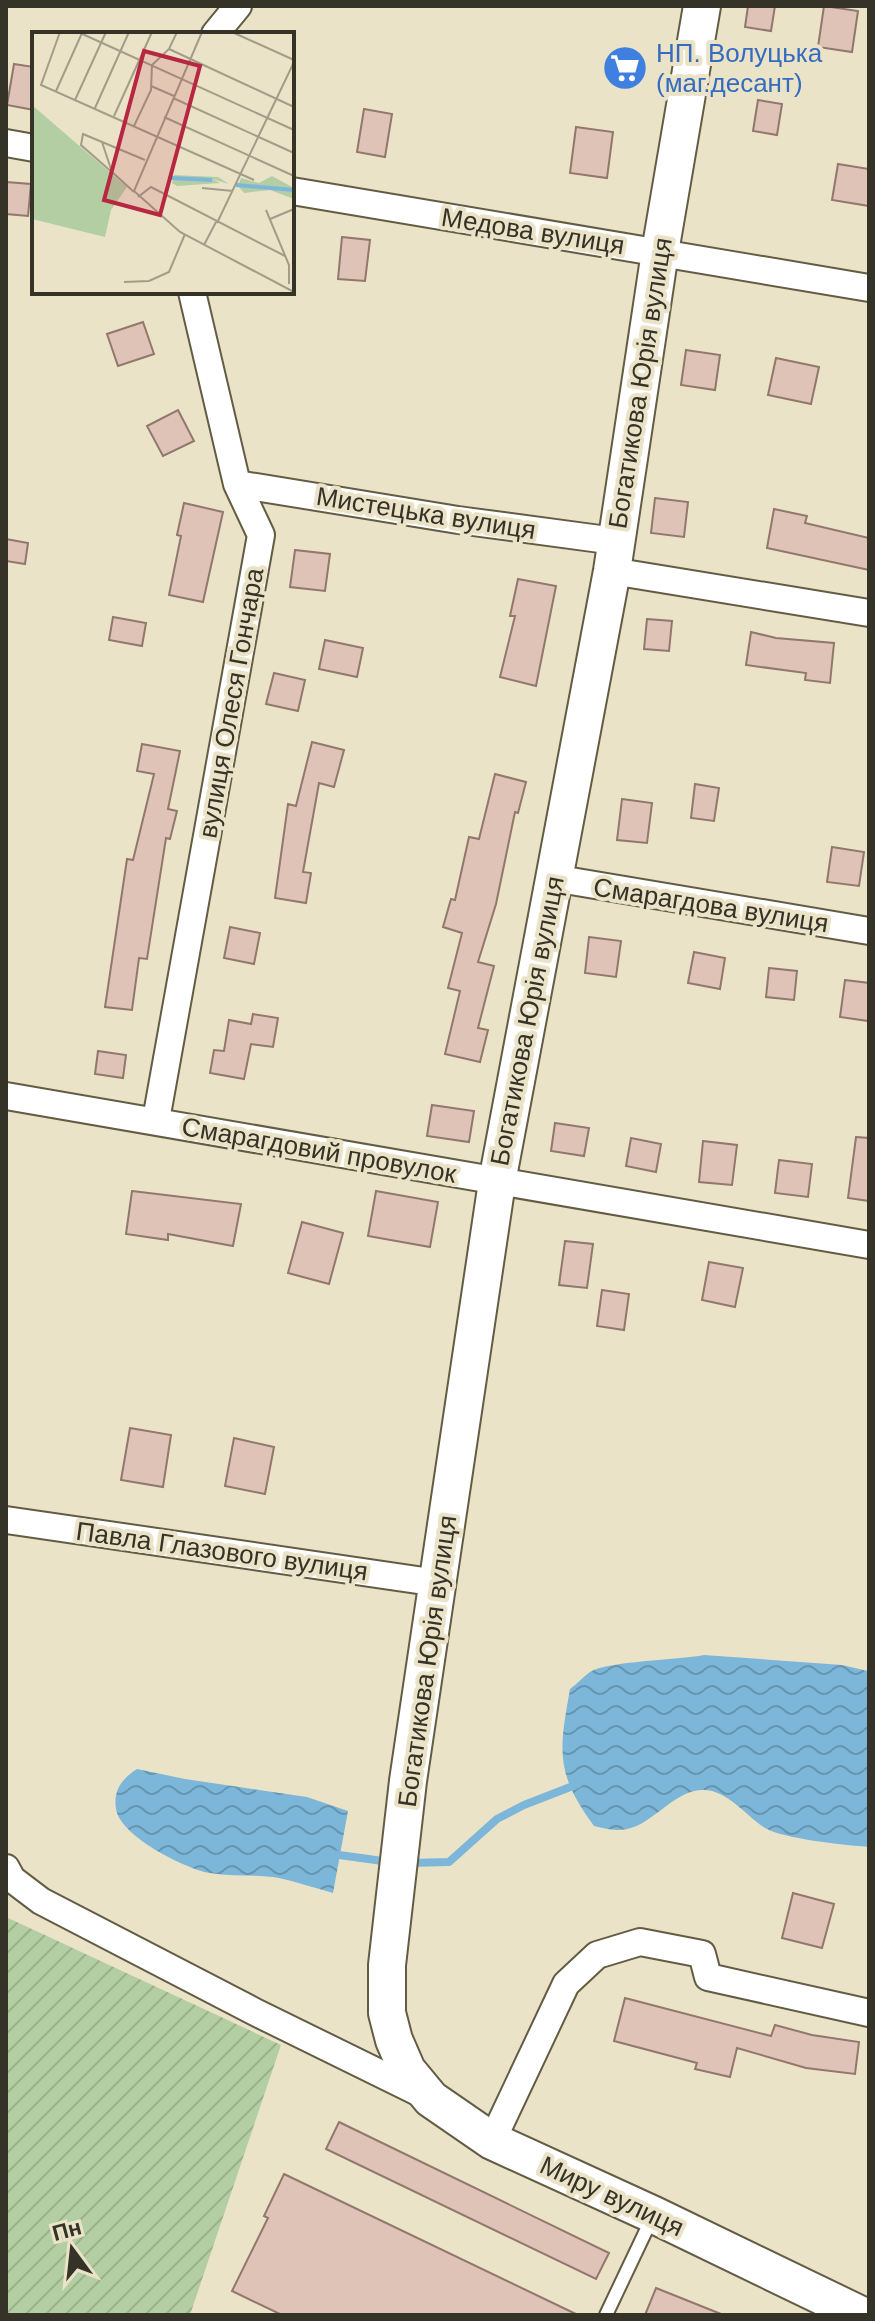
<svg xmlns="http://www.w3.org/2000/svg" width="875" height="2321" font-family="Arial,sans-serif">
	<defs>
		<pattern id="garden-furrows" width="10" height="10" patternUnits="userSpaceOnUse" patternTransform="scale(2)"><rect width="10" height="10" fill="#b3cea3"/><path d="M-1 1l2-2M0 10L10 0M9 11l2-2" fill="none" stroke="#9bb18c"/></pattern>
		<pattern id="water-waves" width="16" height="10" patternUnits="userSpaceOnUse" patternTransform="scale(2)"><rect width="16" height="10" fill="#7cb6d9"/><path d="M0 5q4-4 8 0t8 0" fill="none" stroke="#6695b0"/></pattern>
	</defs>
	<rect width="100%" height="100%" fill="#ebe3c8"/>
	<path fill="url(#garden-furrows)" d="M 6,1917 L 281,2045 L 190,2315 L 6,2315 Z"/>
	<path fill="url(#water-waves)" d="M 704,1655 L 842,1665 L 868,1671 L 869,1847 C 845,1845 784,1839 765,1828 C 746,1816 727,1789 702,1790 C 671,1791 650,1830 619,1830 C 611,1830 602,1828 594,1826 C 555,1773 559,1751 570,1689 C 577,1684 583,1677 590,1672 C 607,1661 678,1660 704,1655 Z
		M 137,1769 L 185,1779 L 307,1797 L 348,1811 L 333,1893 C 315,1888 297,1882 279,1878 C 256,1874 233,1877 210,1873 C 185,1869 120,1836 116,1809 C 113,1790 122,1779 137,1769 Z"/>
	<g fill="none" stroke-linecap="round" stroke-linejoin="round">
		<path stroke="#7cb6d9" stroke-width="8" d="M 332,1854 L 390,1862
			M 408,1863 L 449,1862 L 497,1819 L 524,1805 L 578,1784"/>
	</g>
	<path fill="#dec3b6" stroke="#91776c" stroke-width="2" d="M 748,6 L 775,6 L 771,31 L 745,27 Z
		M 824,6 L 858,11 L 852,52 L 818,47 Z
		M 14,64 L 34,67 L 34,110 L 7,105 Z
		M 758,100 L 782,104 L 777,135 L 753,131 Z
		M 364,109 L 392,114 L 385,157 L 357,152 Z
		M 576,127 L 613,132 L 607,178 L 570,173 Z
		M 838,164 L 869,169 L 869,206 L 832,200 Z
		M 6,182 L 31,184 L 28,216 L 6,214 Z
		M 342,237 L 370,240 L 365,281 L 338,279 Z
		M 143,322 L 154,354 L 118,366 L 107,334 Z
		M 686,350 L 720,355 L 715,390 L 681,385 Z
		M 776,358 L 819,367 L 811,404 L 768,395 Z
		M 178,410 L 194,441 L 163,456 L 147,426 Z
		M 655,498 L 688,502 L 684,537 L 651,533 Z
		M 184,503 L 223,512 L 203,602 L 169,595 L 181,536 L 177,535 Z
		M 774,509 L 807,516 L 805,523 L 869,538 L 869,570 L 767,548 Z
		M 6,539 L 28,543 L 25,564 L 6,561 Z
		M 295,550 L 330,554 L 325,591 L 290,587 Z
		M 518,579 L 556,586 L 536,686 L 500,677 L 515,616 L 510,616 Z
		M 113,617 L 146,623 L 142,646 L 109,640 Z
		M 647,619 L 672,621 L 669,651 L 644,649 Z
		M 751,632 L 776,638 L 834,643 L 830,683 L 805,680 L 806,673 L 746,665 Z
		M 325,640 L 363,648 L 357,677 L 319,669 Z
		M 274,673 L 305,680 L 298,711 L 266,704 Z
		M 312,742 L 344,750 L 334,787 L 319,783 L 303,872 L 311,873 L 306,903 L 275,898 L 288,804 L 296,806 Z
		M 142,744 L 180,751 L 168,809 L 177,811 L 170,839 L 166,838 L 147,959 L 139,958 L 132,1010 L 105,1007 L 127,859 L 133,860 L 154,774 L 137,771 Z
		M 495,774 L 526,782 L 518,813 L 515,812 L 496,904 L 478,962 L 494,966 L 478,1028 L 488,1030 L 480,1062 L 445,1054 L 460,991 L 448,988 L 462,933 L 443,927 L 451,899 L 455,900 L 469,837 L 479,839 Z
		M 695,784 L 719,788 L 714,821 L 691,818 Z
		M 622,799 L 652,803 L 647,843 L 617,840 Z
		M 832,847 L 864,852 L 859,886 L 827,882 Z
		M 230,927 L 260,933 L 254,964 L 224,958 Z
		M 589,937 L 621,941 L 616,977 L 585,973 Z
		M 694,952 L 725,958 L 720,989 L 688,983 Z
		M 769,968 L 797,971 L 794,1000 L 766,997 Z
		M 845,980 L 869,983 L 868,1021 L 840,1017 Z
		M 253,1014 L 278,1018 L 273,1047 L 251,1044 L 244,1079 L 210,1073 L 214,1050 L 224,1051 L 229,1020 L 251,1024 Z
		M 98,1051 L 126,1055 L 123,1078 L 95,1074 Z
		M 432,1105 L 474,1111 L 469,1142 L 427,1136 Z
		M 555,1123 L 589,1128 L 584,1156 L 551,1151 Z
		M 856,1137 L 869,1138 L 869,1201 L 848,1198 Z
		M 631,1138 L 661,1144 L 656,1172 L 626,1166 Z
		M 703,1141 L 737,1145 L 732,1185 L 699,1182 Z
		M 779,1160 L 812,1164 L 808,1197 L 775,1193 Z
		M 132,1191 L 241,1204 L 233,1246 L 168,1234 L 168,1240 L 126,1234 Z
		M 376,1191 L 438,1202 L 430,1247 L 368,1236 Z
		M 302,1222 L 343,1233 L 329,1284 L 288,1273 Z
		M 565,1241 L 593,1244 L 587,1288 L 559,1285 Z
		M 709,1262 L 743,1268 L 735,1307 L 702,1300 Z
		M 602,1290 L 629,1294 L 624,1330 L 597,1326 Z
		M 130,1428 L 171,1435 L 163,1487 L 121,1480 Z
		M 234,1438 L 274,1447 L 265,1494 L 225,1486 Z
		M 793,1893 L 834,1904 L 822,1948 L 782,1938 Z
		M 625,1998 L 771,2036 L 775,2025 L 812,2035 L 859,2042 L 855,2074 L 806,2068 L 737,2048 L 730,2077 L 695,2069 L 697,2063 L 614,2041 Z
		M 339,2122 L 609,2253 L 596,2279 L 326,2149 Z
		M 284,2174 L 578,2315 L 282,2315 L 232,2291 L 268,2218 L 264,2216 Z
		M 656,2288 L 721,2314 L 721,2315 L 645,2315 Z"/>
	<g fill="none" stroke-linecap="round" stroke-linejoin="round">
		<g stroke="#635c45" stroke-width="16">
			<path id="lane" d="M 606,2315 L 652,2218"/>
		</g>
		<g stroke="#635c45" stroke-width="30">
			<path id="street" d="M 215,34 L 238,6
				M 6,143 L 34,148
				M 292,191 L 869,288
				M 237,484 L 458,520 L 615,541
				M 612,571 L 869,613
				M 553,878 L 869,931
				M 6,1096 L 869,1245
				M 156,1120 L 261,535 L 237,484 L 192,292
				M 6,1520 L 438,1583
				M 6,1868 L 12,1879 L 41,1901 L 255,2012 L 424,2095
				M 492,2141 L 566,1984 L 597,1955 L 640,1942 L 702,1954 L 708,1977 L 869,2013"/>
		</g>
		<g stroke="#635c45" stroke-width="40">
			<path id="secondary" d="M 702,6 L 660,252 L 612,571 L 497,1182 L 408,1781 L 387,1965 L 387,2013 L 394,2040 L 407,2070 L 431,2099 L 492,2141 L 654,2215 L 861,2315"/>
		</g>
		<use href="#lane" stroke="#fff" stroke-width="12"/>
		<use href="#street" stroke="#fff" stroke-width="26"/>
		<use href="#secondary" stroke="#fff" stroke-width="36"/>
	</g>
	<defs>
		<g id="supermarket-disc" transform="scale(2.3)"><circle r="9.5" fill="#3f7fe0" stroke="#ebe3c8"/><path d="M-6-5.5h2.5l.6 2H6L4.5 2H-2.5L-4.4-4H-6ZM-1.5 3.2a1.3 1.3 0 1 0 .1 0ZM3 3.2a1.3 1.3 0 1 0 .1 0Z" fill="#fff"/></g>
	</defs>
	<g fill-rule="evenodd">
		<use href="#supermarket-disc" x="625" y="68"/>
	</g>
	<g text-anchor="middle" dominant-baseline="central" stroke-width="8" stroke-linejoin="round" paint-order="stroke">
		<g font-size="26" fill="#366cbe" stroke="#ebe3c8" text-anchor="start">
			<text x="656" y="53">НП. Волуцька<tspan x="656" dy="30">(маг.десант)</tspan></text>
		</g>
		<g font-size="26" fill="#353227" stroke="#ebe3c8">
			<text transform="translate(533 231) rotate(9)">Медова вулиця</text>
			<text transform="translate(640 383) rotate(-81)">Богатикова Юрія вулиця</text>
			<text transform="translate(426 513) rotate(9)">Мистецька вулиця</text>
			<text transform="translate(231 703) rotate(-80)">вулиця Олеся Гончара</text>
			<text transform="translate(711 905) rotate(9)">Смарагдова вулиця</text>
			<text transform="translate(527 1021) rotate(-79)">Богатикова Юрія вулиця</text>
			<text transform="translate(319 1150) rotate(10)">Смарагдовий провулок</text>
			<text transform="translate(222 1551) rotate(8)">Павла Глазового вулиця</text>
			<text transform="translate(427 1661) rotate(-82)">Богатикова Юрія вулиця</text>
			<text transform="translate(612 2196) rotate(25)">Миру вулиця</text>
		</g>
	</g>
	<g transform="translate(32 32)">
		<rect width="262" height="262" fill="#ebe3c8"/>
		<path d="M 142,143 L 186,145 L 197,152 L 180,147 L 188,151 L 145,154 L 140,151 ZM 240,144 L 262,156 L 262,167 L 238,158 L 212,161 L 206,154 L 209,146 L 227,151 Z" fill="#b3cea3"/>
		<path d="M 0,73 L 95,155 L 79,178 L 73,205 L 0,187 Z" fill="#b3cea3"/>
		<path fill="none" stroke="#7cb6d9" stroke-width="4" d="M 139,146 L 180,148M 204,153 L 262,158"/>
		<path fill="none" stroke="#a29c88" stroke-width="2" d="M 28,0 L 9,53 L 222,148M 46,0 L 262,98M 170,0 L 102,159 L 148,200 L 262,260M 200,0 L 262,28M 137,17 L 262,75M 119,54 L 142,64M 24,59 L 50,1M 141,66 L 262,121M 43,68 L 74,0M 63,76 L 97,0M 82,84 L 120,0M 132,85 L 262,144M 102,94 L 119,58 L 120,33 L 137,17 L 145,0M 70,110 L 80,140 L 102,160M 82,142 L 49,113 L 51,102 L 113,128M 170,156 L 201,159M 106,165 L 119,155 L 253,224M 234,178 L 257,233 L 257,252M 238,187 L 262,177M 185,191 L 262,30M 172,213 L 184,190M 92,250 L 117,249 L 137,240 L 153,202"/>
		<path fill="#b82741" fill-opacity="0.15" stroke="#b82741" stroke-width="4" d="M 112,19 L 168,34 L 128,183 L 72,168 Z"/>
		<rect width="262" height="262" fill="none" stroke="#353227" stroke-width="4"/>
	</g>
	<rect width="875" height="2321" fill="none" stroke="#353227" stroke-width="16"/>
	<g transform="translate(72 2249) rotate(345)" stroke="#ebe3c8" stroke-width="6" paint-order="stroke">
	<path d="M0-6L14 30L0 20L-14 30Z" fill="#353227"/>
	<text y="-12" font-size="22" font-weight="bold" text-anchor="middle" fill="#353227">Пн</text>
	</g>
</svg>
